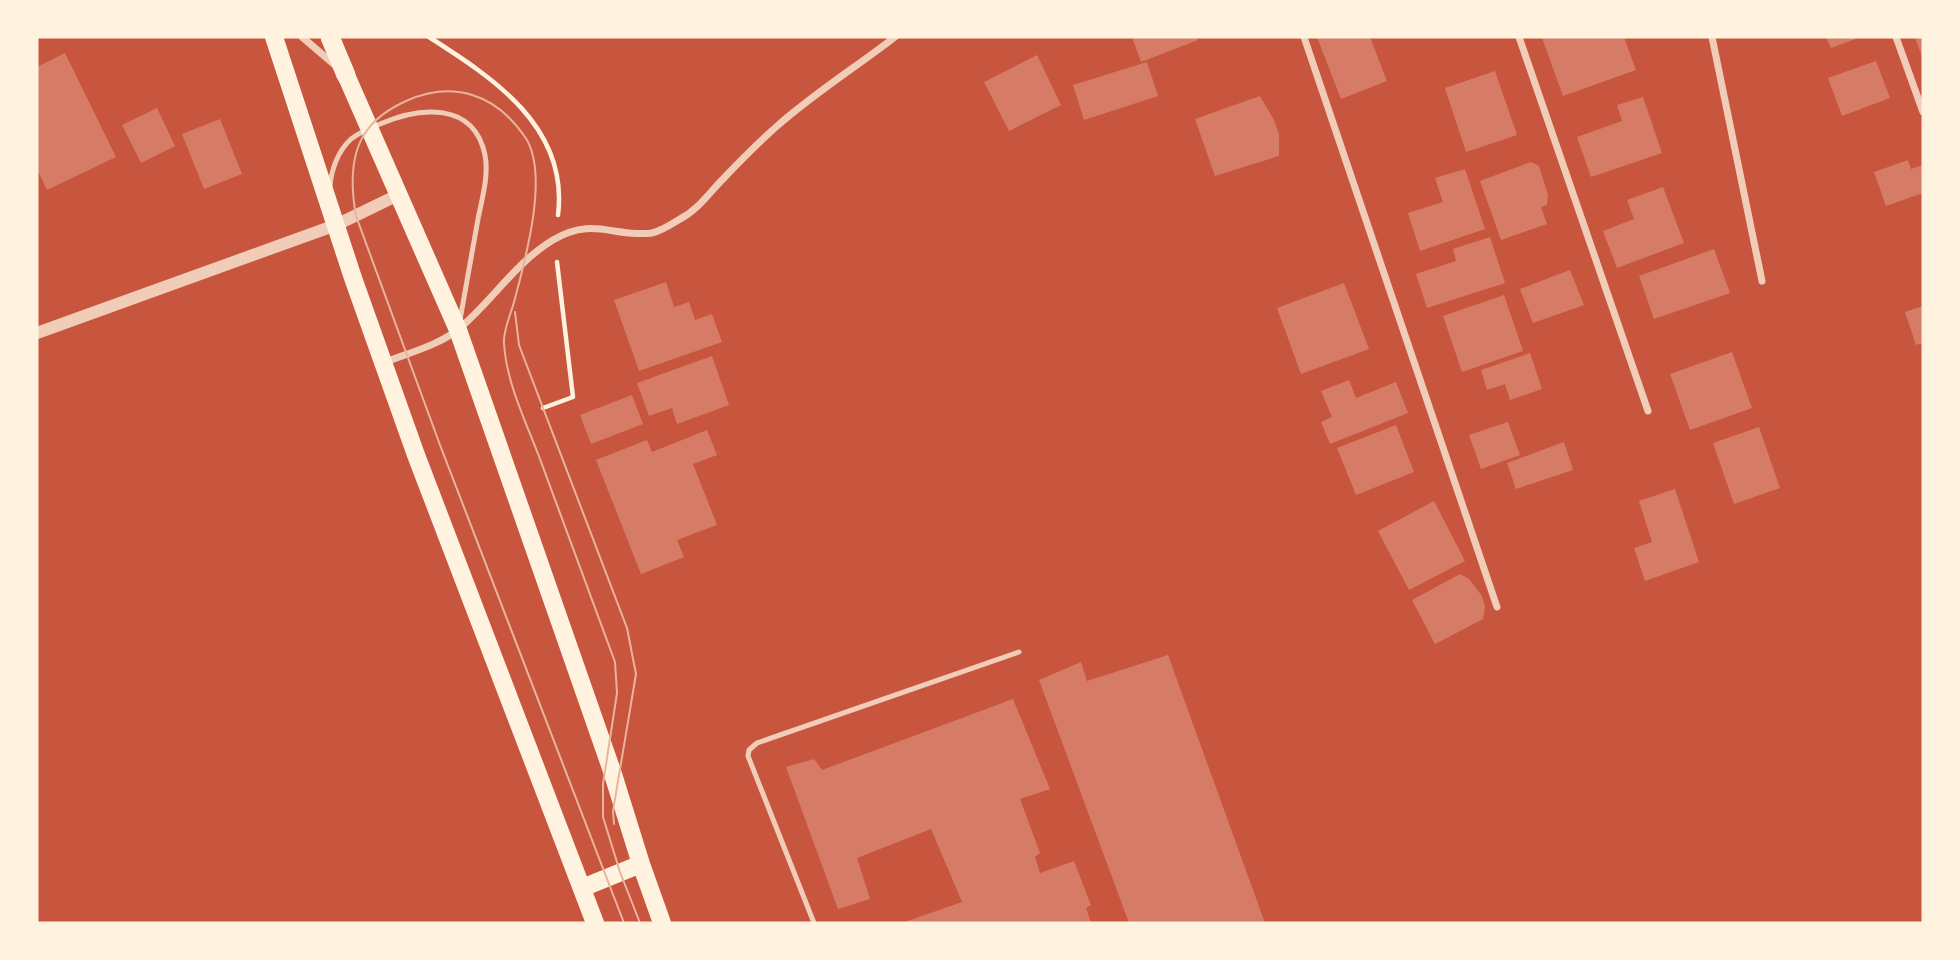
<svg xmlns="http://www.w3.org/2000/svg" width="1960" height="960" font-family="'Zilla Slab',serif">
	<rect width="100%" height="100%" fill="#c8553d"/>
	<path fill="#d67c66" d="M 1132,37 L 1196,37 L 1198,40 L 1141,62 Z
		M 1317,37 L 1370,37 L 1387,81 L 1341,99 Z
		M 1546,37 L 1624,37 L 1636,70 L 1563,96 L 1542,38 Z
		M 1826,37 L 1861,37 L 1831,48 Z
		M 1917,37 L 1923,37 L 1923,59 L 1915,38 Z
		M 65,53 L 116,157 L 47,190 L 37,169 L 37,67 Z
		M 1037,55 L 1061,105 L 1009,131 L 984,82 Z
		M 1876,61 L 1890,98 L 1842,116 L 1828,78 Z
		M 1147,62 L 1158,96 L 1084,120 L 1073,85 Z
		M 1495,71 L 1517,135 L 1466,152 L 1445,88 Z
		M 1260,96 L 1274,120 L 1279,134 L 1279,156 L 1215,176 L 1195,119 Z
		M 1643,97 L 1662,153 L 1591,177 L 1577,137 L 1622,121 L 1617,105 Z
		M 157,108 L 175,146 L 141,163 L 122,125 Z
		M 220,119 L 242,174 L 204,189 L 182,134 Z
		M 1908,160 L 1911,169 L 1923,165 L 1923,193 L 1886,206 L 1874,172 Z
		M 1531,162 L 1539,166 L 1548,195 L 1547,205 L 1541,207 L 1547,224 L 1501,240 L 1480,181 Z
		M 1465,169 L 1485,229 L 1420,251 L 1408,213 L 1443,202 L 1435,178 Z
		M 1663,187 L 1684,243 L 1617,268 L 1603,231 L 1634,219 L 1627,200 Z
		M 1490,237 L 1505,283 L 1427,308 L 1416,274 L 1456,261 L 1453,249 Z
		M 1714,249 L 1730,293 L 1654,319 L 1639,276 Z
		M 1570,270 L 1584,305 L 1533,323 L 1520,289 Z
		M 666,282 L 674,307 L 689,302 L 695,320 L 712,314 L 722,342 L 639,371 L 614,300 Z
		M 1344,283 L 1369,349 L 1301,374 L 1277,308 Z
		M 1504,295 L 1523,351 L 1462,372 L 1443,316 Z
		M 1923,306 L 1923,343 L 1916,345 L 1905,312 Z
		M 1732,352 L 1752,408 L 1690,430 L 1670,374 Z
		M 1530,353 L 1542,389 L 1510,400 L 1505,384 L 1487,390 L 1481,370 Z
		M 712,356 L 729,405 L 677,424 L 672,408 L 649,416 L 637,383 Z
		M 1349,380 L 1356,398 L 1396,382 L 1408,413 L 1330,444 L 1321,422 L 1332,417 L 1321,391 Z
		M 632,395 L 643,424 L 591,444 L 580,415 Z
		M 1508,422 L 1520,455 L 1481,469 L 1469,435 Z
		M 1396,425 L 1414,472 L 1356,495 L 1337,448 Z
		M 1759,427 L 1780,488 L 1734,504 L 1713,443 Z
		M 707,430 L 717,455 L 693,464 L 717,525 L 677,540 L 684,557 L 641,574 L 596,460 L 647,440 L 652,452 Z
		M 1564,442 L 1573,470 L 1516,489 L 1507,463 Z
		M 1675,489 L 1699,562 L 1645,581 L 1634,548 L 1652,542 L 1639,501 Z
		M 1434,501 L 1465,561 L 1409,590 L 1378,531 Z
		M 1460,574 L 1469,579 L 1482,596 L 1485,607 L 1483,619 L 1435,644 L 1412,600 Z
		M 1168,655 L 1265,923 L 1129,923 L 1039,680 L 1081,662 L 1087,681 Z
		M 1013,699 L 1050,789 L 1020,799 L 1040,853 L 1035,857 L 1040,873 L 1074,861 L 1091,905 L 1086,908 L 1091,923 L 902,923 L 962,902 L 931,829 L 857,858 L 870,899 L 838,909 L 786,767 L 814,759 L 822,770 Z"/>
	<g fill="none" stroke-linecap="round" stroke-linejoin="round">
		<path stroke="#fff3e0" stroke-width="4.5" d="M 429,37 C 493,78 569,127 558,215
			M 543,408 L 573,397 L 557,262"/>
		<path stroke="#f1ccb7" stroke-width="5" d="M 330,187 C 331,170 338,151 351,139 C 359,133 370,128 380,124 C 419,107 474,101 485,155 C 489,175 482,199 478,219 C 472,253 466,286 460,320
			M 814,923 L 748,756 L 749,750 L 757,743 L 1019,652"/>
		<path stroke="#f1ccb7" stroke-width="7" d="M 302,37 L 336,66
			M 1304,37 L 1497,607
			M 1519,37 L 1648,411
			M 1712,37 L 1762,281
			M 1896,37 L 1923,112
			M 383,363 C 408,353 440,345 460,328 C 493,300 516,262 553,240 C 594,216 613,238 652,233 C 661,231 672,224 680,219 C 698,210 709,193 723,179 C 740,161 758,143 776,127 C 813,94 856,67 895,37"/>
		<path stroke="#f1ccb7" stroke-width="12" d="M 37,333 L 336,225 L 398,195"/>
		<path stroke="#fff3e0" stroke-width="18" d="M 274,37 L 353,278 L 416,455 L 595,923
			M 346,75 L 458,330 L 612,771 L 641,864 L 662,923
			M 582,888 L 641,864"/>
		<path stroke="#fff3e0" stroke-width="19" d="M 330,37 L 346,75"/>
		<path stroke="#e9b49f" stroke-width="2" d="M 515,312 L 519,345 L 627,628 L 636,674 L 613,811 L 614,824
			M 624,923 L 440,445 L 356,216 C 351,188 349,153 368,129 C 377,117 393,107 406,101 C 453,80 496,94 525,137 C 550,173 525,261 514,302 C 511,314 503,330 504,343 C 506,382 526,422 540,459 C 565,526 590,594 615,662 L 617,693 L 603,784 L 603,817 L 620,872 L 640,923"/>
	</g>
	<rect width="1960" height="960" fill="none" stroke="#fff3e0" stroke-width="77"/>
</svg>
